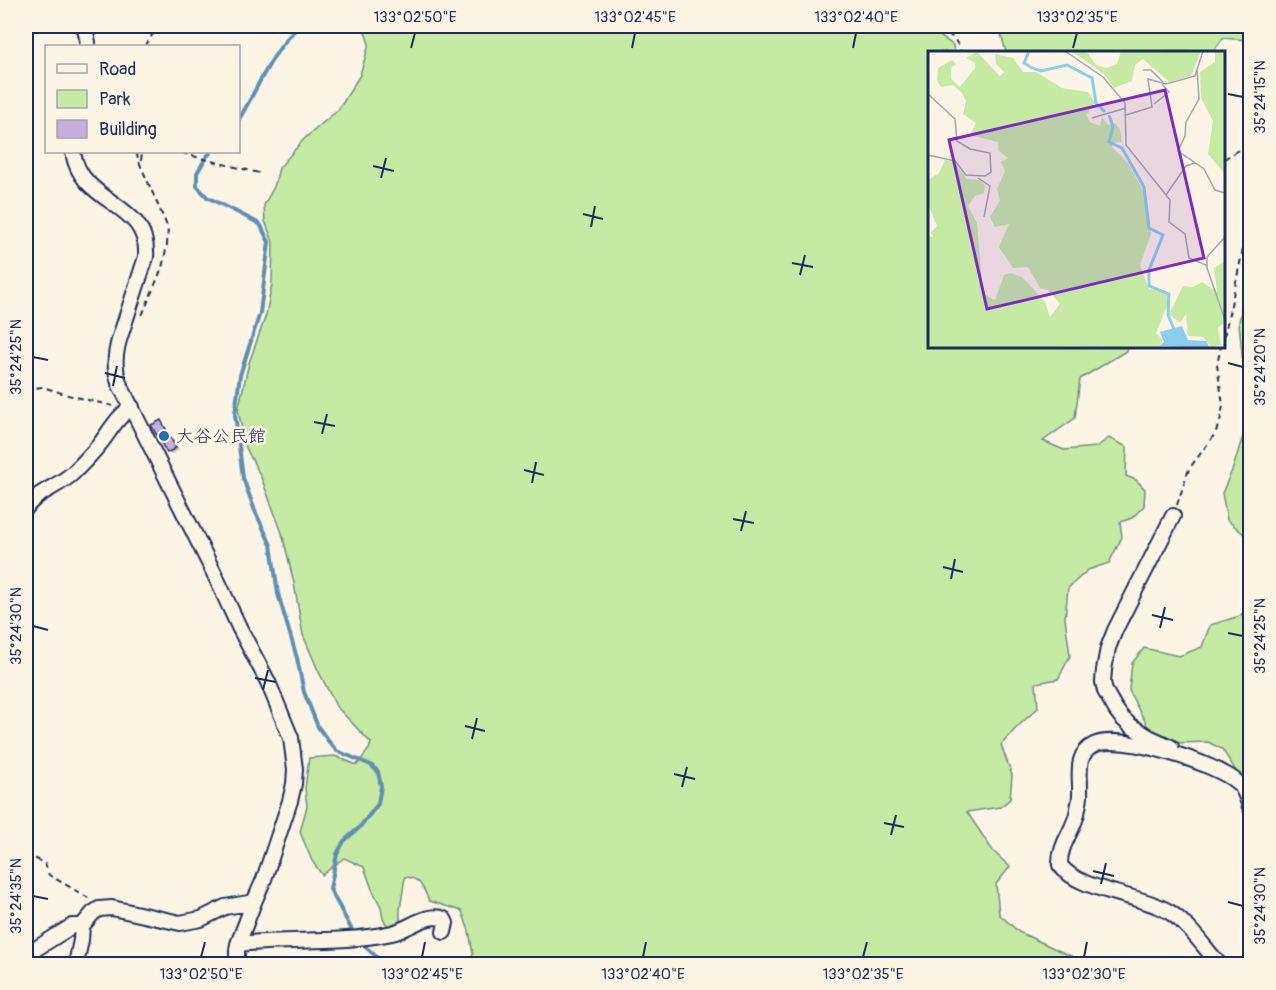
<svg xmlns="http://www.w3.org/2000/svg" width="1276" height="990" font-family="Pangolin,'Klee One',sans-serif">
	<rect width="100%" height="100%" fill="#fcf5e5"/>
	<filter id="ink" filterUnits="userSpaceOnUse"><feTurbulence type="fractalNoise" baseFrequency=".0167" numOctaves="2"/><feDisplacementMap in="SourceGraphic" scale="12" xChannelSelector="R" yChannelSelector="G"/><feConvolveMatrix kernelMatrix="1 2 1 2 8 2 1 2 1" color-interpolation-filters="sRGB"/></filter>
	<g filter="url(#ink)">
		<path fill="#c6eaa4" stroke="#708c81" stroke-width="1.5" d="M 363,26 L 910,26 L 912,28 L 935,33 L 953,45 L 954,52 L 930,52 L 930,346 L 1127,347 L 1126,351 L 1080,379 L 1075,418 L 1043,441 L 1064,450 L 1096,447 L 1109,438 L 1127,447 L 1126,476 L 1136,480 L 1145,489 L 1144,506 L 1132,518 L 1120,522 L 1122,537 L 1109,563 L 1088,570 L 1068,588 L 1065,618 L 1070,656 L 1058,679 L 1036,683 L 1038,708 L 1017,727 L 1001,745 L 1012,775 L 1010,799 L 1000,807 L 967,812 L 993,851 L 1010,867 L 996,884 L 999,914 L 1019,932 L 1088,964 L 465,964 L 473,954 L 469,931 L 462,911 L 429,901 C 424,889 420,877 405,877 L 400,910 L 400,923 L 394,926 L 387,925 L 383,919 L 381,907 L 372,889 L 364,867 L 344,858 L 322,875 L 312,861 L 300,832 L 307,806 L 305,789 L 309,758 L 335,756 L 357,765 L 369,749 L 371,743 L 336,706 L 318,670 L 303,635 L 294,583 L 282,533 L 261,477 L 246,448 L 238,410 L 249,363 L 266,315 L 272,284 L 273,242 L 265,221 L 264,205 L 274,187 L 279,168 L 304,139 L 339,109 L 360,75 L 369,44 Z
			M 999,26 L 1250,26 L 1250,44 L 1247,40 L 1223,38 L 1213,52 L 1006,52 Z
			M 1250,262 L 1250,539 L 1227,520 L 1222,493 L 1233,468 L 1248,420 L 1239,322 Z
			M 1250,604 L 1250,793 L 1222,749 L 1208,742 L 1176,743 L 1149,728 L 1136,705 L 1129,690 L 1132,663 L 1144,648 L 1179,656 L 1202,647 L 1210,625 L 1240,616 Z"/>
		<path fill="#0003" d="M 161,421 L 164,424 L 179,450 L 172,454 L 168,452 Z"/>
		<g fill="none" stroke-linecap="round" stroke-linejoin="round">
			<path stroke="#5f8eb4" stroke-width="4" d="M 238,121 C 258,88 271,52 299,26
				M 211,152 L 207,156 L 197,173 L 197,186 L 207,197 L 260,224 L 269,242 L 260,313 L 240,375 L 235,414 L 243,478 L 255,511 L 271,545 L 278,594 L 297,658 L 304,692 L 318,727 L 329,742 L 337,751 L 371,765 L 378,772 L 381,786 L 378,804 L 359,828 L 344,841 L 337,854 L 330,889 L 354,934
				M 360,942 L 380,960 L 382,964"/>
		</g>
		<path fill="#c7addb" stroke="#1b2f5e" stroke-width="1.5" d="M 161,420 L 176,448 L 167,453 L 151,425 Z"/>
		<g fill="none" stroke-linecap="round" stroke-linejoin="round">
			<g stroke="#1b2f5e" stroke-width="18">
				<path id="minor" d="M 84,26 L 88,42 L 87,46
					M 73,152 C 81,206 150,201 146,257 L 119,340 C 115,355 114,367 119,383 L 214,573 L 239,627 L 268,682 L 291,738 L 295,769 L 294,784 L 290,801 L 264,879 L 254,902 L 238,944 L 237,950 L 237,964
					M 26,508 C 37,491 59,487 74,472 C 82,464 91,455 99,445 C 109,433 118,415 132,407
					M 1171,747 L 1149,737 L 1131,726 L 1122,718 L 1116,710 L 1105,691 L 1103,682 L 1104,670 L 1108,648 L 1115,630 L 1173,516
					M 238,944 C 289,938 341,944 392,933 C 409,929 427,912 444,919 L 446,923 L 444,932
					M 26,955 L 72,926 L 82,926
					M 76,964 L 81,940 L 82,926 L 93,913 L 99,909 L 112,908 L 180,923 L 201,919 L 225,907 L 254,902
					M 1219,964 C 1204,947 1190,926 1171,913 C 1142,894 1079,892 1060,865 C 1059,843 1076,829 1078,808 C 1079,804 1080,799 1080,795 C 1081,777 1074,754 1094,745 C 1118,732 1219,764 1238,783 C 1245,789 1247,798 1250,807"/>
			</g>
			<path stroke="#1b2f5e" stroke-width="2" stroke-dasharray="6 4.5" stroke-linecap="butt" d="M 928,26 C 945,32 954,33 961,52
				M 145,46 L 158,26
				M 136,152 L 140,164 L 168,228 L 167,245 L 162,268 L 141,318
				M 182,152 L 186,154 L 200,158 L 263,174
				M 1224,159 L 1240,149 L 1250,146
				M 141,161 L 142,152
				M 1224,337 L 1250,217
				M 26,389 L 43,387 L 68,395 L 113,406
				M 1177,505 L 1189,469 L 1215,434 L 1221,418 L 1223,405 L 1217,365 L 1221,346
				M 26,853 L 45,864 L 49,875 L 92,900"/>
			<use href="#minor" stroke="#fcf5e5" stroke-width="14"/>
		</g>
	</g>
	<path fill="none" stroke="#1b2f5e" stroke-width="2" d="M 411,48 L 415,33M 632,48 L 635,33M 853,48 L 856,33M 1073,48 L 1077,33M 1228,94 L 1243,97M 373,166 L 394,171M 381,178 L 386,158M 583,214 L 603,219M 591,227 L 595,206M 792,263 L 813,267M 800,275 L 805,255M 33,357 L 48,360M 1228,363 L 1243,367M 105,373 L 125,378M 113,386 L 117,366M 314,422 L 335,426M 322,434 L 327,414M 524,470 L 544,475M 532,483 L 536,462M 733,519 L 754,523M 741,531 L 746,511M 943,567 L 963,572M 951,579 L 955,559M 1152,615 L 1173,620M 33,626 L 48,630M 1160,628 L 1165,607M 1228,633 L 1243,636M 255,678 L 276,682M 263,690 L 268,670M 465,726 L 485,731M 472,739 L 477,718M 674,774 L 695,779M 682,787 L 687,767M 884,823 L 904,827M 891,835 L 896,815M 1093,871 L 1114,876M 1101,884 L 1106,863M 33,896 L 48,899M 1228,902 L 1243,906M 201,957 L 205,942M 422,957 L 425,942M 643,957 L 646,942M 863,957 L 867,942M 1084,957 L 1087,942"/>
	<circle fill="#1f6fb2" stroke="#fcf5e5" stroke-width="2" cx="164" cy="436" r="6"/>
	<g text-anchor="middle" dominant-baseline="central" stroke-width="5" stroke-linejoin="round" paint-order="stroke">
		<g font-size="18" fill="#1b2f5e" stroke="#fcf5e5" text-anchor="start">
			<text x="176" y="436">大谷公民館</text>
		</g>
	</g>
	<g transform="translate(928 51)">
		<rect width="297" height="297" fill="#fcf5e5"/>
		<path d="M 158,0 L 168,14 L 178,17 L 189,13 L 193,0 L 273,0 L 263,25 L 241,31 L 215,8 L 207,14 L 204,30 L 186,37 L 176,23 L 145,1 ZM 287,0 L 297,0 L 297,123 L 280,103 L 285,70 L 273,47 L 272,21 L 287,11 ZM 49,1 L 72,25 L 76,21 L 68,13 L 67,3 L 85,7 L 95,21 L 108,21 L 134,37 L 160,41 L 167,52 L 158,64 L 162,71 L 172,75 L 174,66 L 180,74 L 187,72 L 192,78 L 194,91 L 185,92 L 184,96 L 200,112 L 219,147 L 223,183 L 212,214 L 221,238 L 237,241 L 242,248 L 228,282 L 234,288 L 233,297 L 0,297 L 0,185 L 5,186 L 3,181 L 9,175 L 0,153 L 0,129 L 11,122 L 17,109 L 26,111 L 39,128 L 52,129 L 57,135 L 56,142 L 47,145 L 40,155 L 49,172 L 55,243 L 67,249 L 76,224 L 83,222 L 94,226 L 117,251 L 122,266 L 132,253 L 120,239 L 112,237 L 100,216 L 85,217 L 71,196 L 81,173 L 67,176 L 62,166 L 72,149 L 69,138 L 77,120 L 73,111 L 80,107 L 71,100 L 70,91 L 42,84 L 48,72 L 35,63 L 38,50 L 34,42 L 25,34 L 13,36 L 9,30 L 10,17 L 24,9 L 28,13 L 23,17 L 23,28 L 32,36 L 47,17 L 47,12 L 38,7 ZM 297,210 L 297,272 L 290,276 L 293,294 L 284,297 L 275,286 L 260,285 L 258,263 L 252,272 L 241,263 L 255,235 L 265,236 L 274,231 L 289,241 L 286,217 Z" fill="#c6eaa4"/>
		<path d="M 254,275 L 260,289 L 278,290 L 282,297 L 232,295 L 236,291 L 232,281 Z" fill="#8ccdee"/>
		<path fill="none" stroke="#8ccdee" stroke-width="3" d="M 101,0 L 96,12 L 104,17 L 113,20 L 139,14 L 164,27 L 168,52 L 177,61M 181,64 L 185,76 L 181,91 L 194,97 L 216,136 L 221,177 L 235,184 L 221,219 L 221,235 L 241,243 L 240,264 L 246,278"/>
		<path fill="none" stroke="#a2a6af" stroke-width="1.5" d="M 137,0 L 175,26 L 197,52 L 198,94 L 242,149 L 241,171 L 257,183 L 261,207 L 278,214 L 297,269M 269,17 L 271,48 L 258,71 L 257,85 L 250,100 L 276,118 L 287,139 L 297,142M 215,19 L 223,19 L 235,31M 0,43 L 27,68 L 29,90 L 42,98 L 62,102 L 63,121 L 57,125 L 38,124 L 27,110 L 0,104M 226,53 L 241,41 L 234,33M 198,64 L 224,56 L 220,28 L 238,33 L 267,25 L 275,0M 164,67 L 198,57M 50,127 L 62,135 L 56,166M 238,144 L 258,115 L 267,112M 279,218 L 279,206 L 297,186"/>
		<path fill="#7b2cbf" fill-opacity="0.15" stroke="#7b2cbf" stroke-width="3" d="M 237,39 L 276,207 L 59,258 L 21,89 Z"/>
		<rect width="297" height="297" fill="none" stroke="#1b2f5e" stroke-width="3"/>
	</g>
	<rect width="1276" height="990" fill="none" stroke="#fcf5e5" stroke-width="66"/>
	<rect x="45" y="45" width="195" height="108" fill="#fcf5e5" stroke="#a2a6af" stroke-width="1.5"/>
	<rect x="57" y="64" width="30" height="9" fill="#fcf5e5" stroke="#a2a6af" stroke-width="1.5"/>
	<text x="99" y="75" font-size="18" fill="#1b2f5e">Road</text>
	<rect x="57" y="90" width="30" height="18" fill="#c6eaa4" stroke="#a2a6af" stroke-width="1.5"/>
	<text x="99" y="105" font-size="18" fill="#1b2f5e">Park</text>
	<rect x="57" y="120" width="30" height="18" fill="#c7addb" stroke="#a2a6af" stroke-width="1.5"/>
	<text x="99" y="135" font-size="18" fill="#1b2f5e">Building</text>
	<rect x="33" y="33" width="1210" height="924" fill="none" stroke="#1b2f5e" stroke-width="2"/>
	<g font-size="15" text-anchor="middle" fill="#1b2f5e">
		<text x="415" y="22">133°02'50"E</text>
		<text x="635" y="22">133°02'45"E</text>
		<text x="856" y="22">133°02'40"E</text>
		<text x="1077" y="22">133°02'35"E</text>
		<text transform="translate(1260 97) rotate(-90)" y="5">35°24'15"N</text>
		<text transform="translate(16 357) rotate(-90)" y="5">35°24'25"N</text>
		<text transform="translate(1260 367) rotate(-90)" y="5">35°24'20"N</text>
		<text transform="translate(16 626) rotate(-90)" y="5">35°24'30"N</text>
		<text transform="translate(1260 636) rotate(-90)" y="5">35°24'25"N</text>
		<text transform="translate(16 896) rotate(-90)" y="5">35°24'35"N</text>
		<text transform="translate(1260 906) rotate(-90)" y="5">35°24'30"N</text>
		<text x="201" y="979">133°02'50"E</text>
		<text x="422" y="979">133°02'45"E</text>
		<text x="643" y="979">133°02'40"E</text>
		<text x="863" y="979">133°02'35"E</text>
		<text x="1084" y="979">133°02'30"E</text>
	</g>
</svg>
